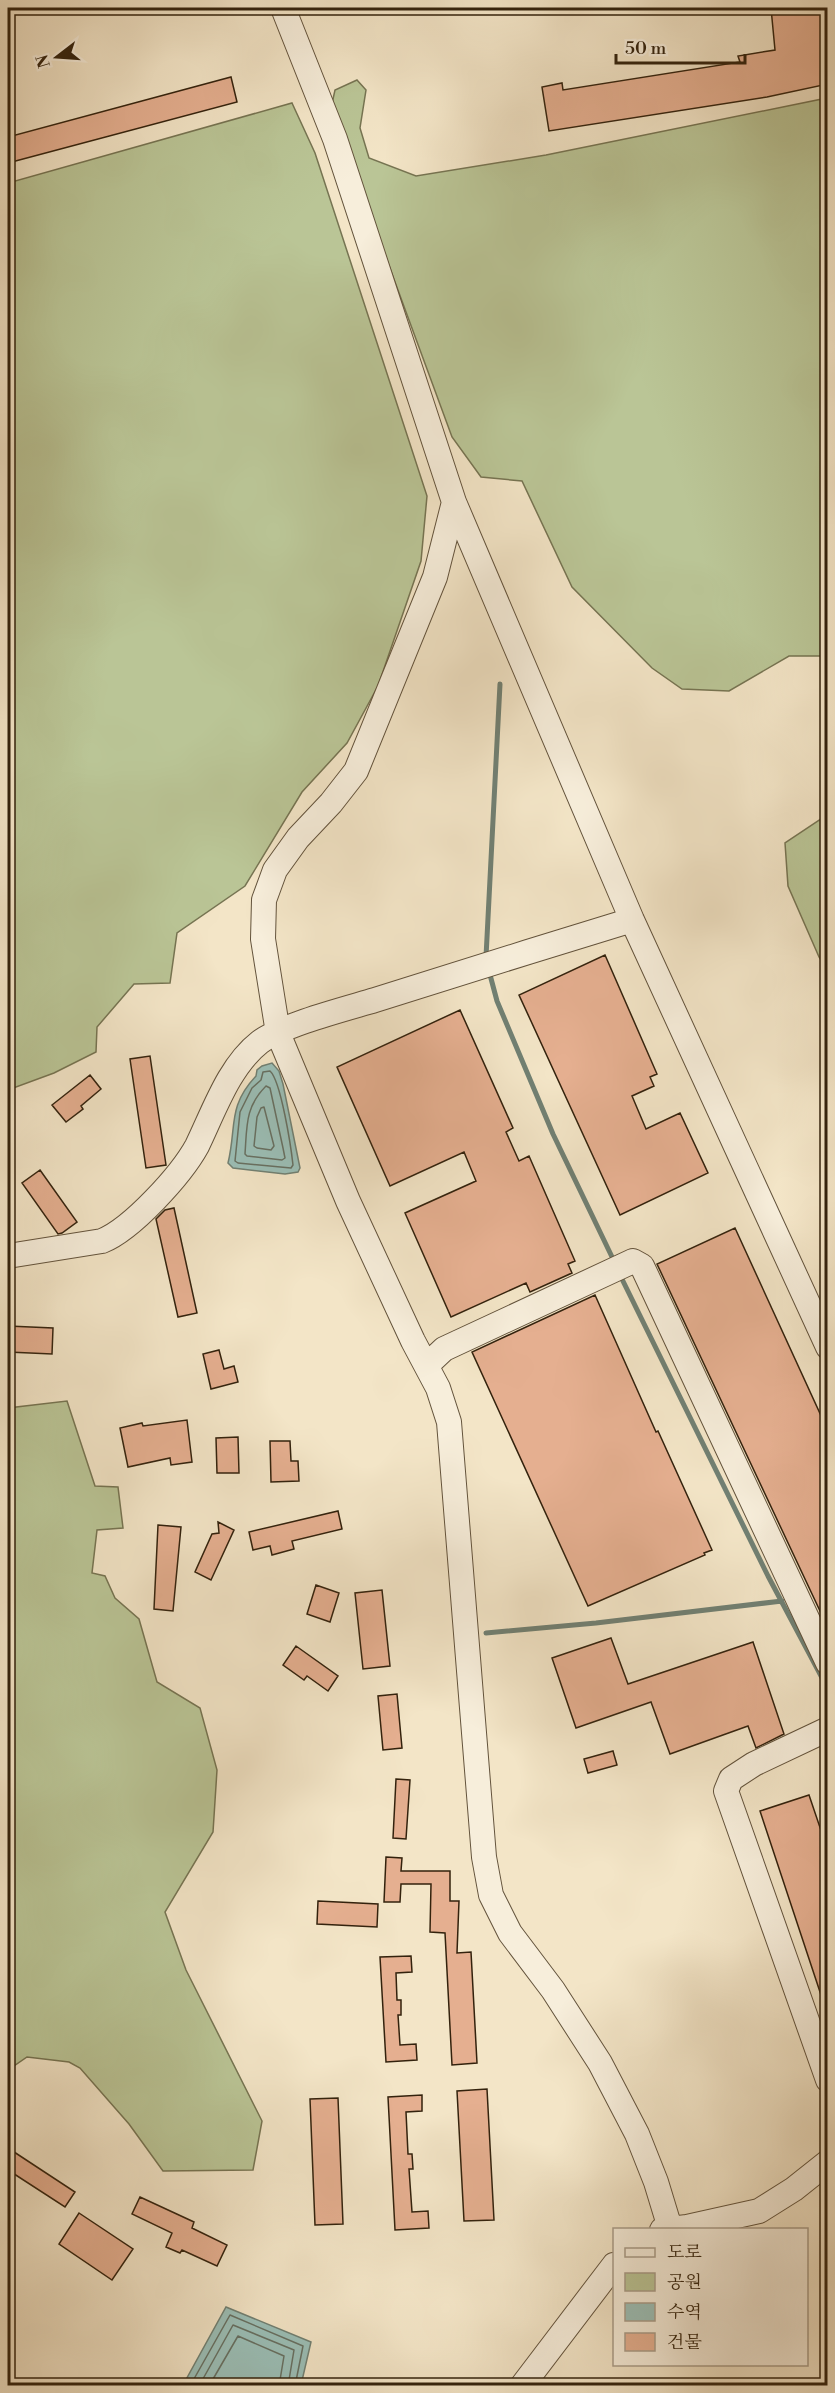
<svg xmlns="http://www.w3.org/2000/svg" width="835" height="2393" font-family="'Libre Bodoni','Noto Serif KR',serif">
	<rect width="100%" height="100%" fill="#f3e5c7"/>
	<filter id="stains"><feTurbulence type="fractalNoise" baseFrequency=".00333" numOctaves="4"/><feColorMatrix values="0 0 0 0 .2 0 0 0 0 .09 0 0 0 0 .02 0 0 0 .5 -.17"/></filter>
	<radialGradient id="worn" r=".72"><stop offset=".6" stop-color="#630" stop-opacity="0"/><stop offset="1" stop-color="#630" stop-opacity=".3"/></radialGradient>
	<path fill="#bac596" stroke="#767452" stroke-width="1.5" d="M 357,80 L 366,90 L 360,128 L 369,158 L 416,176 L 546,155 L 827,98 L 827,656 L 789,656 L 729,691 L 682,689 L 652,668 L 572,587 L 522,481 L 481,477 L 452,437 L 331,108 L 335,90 Z
		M 292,103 L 315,153 L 427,496 L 421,561 L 378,686 L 347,743 L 302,792 L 245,886 L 177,933 L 170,983 L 134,984 L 97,1027 L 96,1052 L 54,1073 L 8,1090 L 8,183 Z
		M 827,815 L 827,969 L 819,957 L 788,886 L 785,843 Z
		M 67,1401 L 95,1486 L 118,1487 L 123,1528 L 97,1530 L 92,1573 L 105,1576 L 115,1598 L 139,1619 L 157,1682 L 200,1708 L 217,1770 L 213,1832 L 165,1912 L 186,1970 L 262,2121 L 253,2170 L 163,2171 L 129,2124 L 80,2068 L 69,2062 L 27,2057 L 8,2070 L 8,1408 Z"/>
	<path fill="#9bbfb7" stroke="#718073" stroke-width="1.5" d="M 272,1063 L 279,1071 L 283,1084 L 300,1168 L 298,1172 L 285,1174 L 233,1168 L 228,1163 C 237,1126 227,1107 256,1076 L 257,1070 L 262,1066 Z
		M 226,2307 L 311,2342 L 301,2385 L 183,2385 Z"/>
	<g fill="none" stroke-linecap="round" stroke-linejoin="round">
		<path stroke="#677062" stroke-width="1.5" d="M 270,1071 C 281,1081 291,1147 293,1165 L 291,1168 L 238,1163 L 235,1161 L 240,1112 L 252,1088 L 261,1080 L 263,1072 Z
			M 266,1086 L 270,1088 L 283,1148 L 285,1158 L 282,1160 L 247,1156 L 245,1154 C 247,1126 245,1107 266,1086 Z
			M 264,1107 L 274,1146 L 271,1150 L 257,1148 L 254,1146 L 257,1117 L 261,1108 Z
			M 190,2386 L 230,2315 L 303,2346 L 295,2386
			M 199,2386 L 233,2325 L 294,2350 L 288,2386
			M 209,2386 L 238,2336 L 284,2356 L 279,2386"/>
		<path stroke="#718073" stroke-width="5" d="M 486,957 L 500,684
			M 489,971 L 497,1001 L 553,1134 L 613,1259
			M 620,1275 L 768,1576 L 828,1689
			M 486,1633 L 596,1623 L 782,1601"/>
	</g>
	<path fill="#e5af90" stroke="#33220d" stroke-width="1.5" d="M 771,8 L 828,8 L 828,84 L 767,97 L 549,131 L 542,87 L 562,83 L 563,90 L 740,62 L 738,56 L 775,50 Z
		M 231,77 L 237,102 L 8,163 L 8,137 Z
		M 605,955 L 657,1074 L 650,1077 L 654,1086 L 632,1096 L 646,1129 L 680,1113 L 708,1173 L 620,1215 L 519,995 Z
		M 460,1010 L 513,1128 L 506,1132 L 519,1161 L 529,1156 L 575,1261 L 568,1264 L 572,1273 L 530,1292 L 526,1283 L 451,1317 L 405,1213 L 476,1181 L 464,1152 L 390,1186 L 337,1067 Z
		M 150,1056 L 166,1165 L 146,1168 L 130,1059 Z
		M 90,1075 L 101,1089 L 81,1106 L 83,1109 L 66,1122 L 52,1105 Z
		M 40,1170 L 77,1222 L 62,1233 L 58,1234 L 22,1183 Z
		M 174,1208 L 197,1313 L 178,1317 L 156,1219 L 165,1210 Z
		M 735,1228 L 828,1431 L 828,1628 L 657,1264 Z
		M 595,1295 L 656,1432 L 658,1431 L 712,1550 L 704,1553 L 705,1555 L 588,1606 L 472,1352 Z
		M 8,1326 L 53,1328 L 52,1354 L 8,1352 Z
		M 219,1350 L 224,1369 L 234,1366 L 238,1382 L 211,1389 L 203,1354 Z
		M 187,1420 L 192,1462 L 171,1465 L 170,1458 L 128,1467 L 120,1428 L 142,1423 L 143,1426 Z
		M 238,1437 L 239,1473 L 217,1473 L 216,1438 Z
		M 270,1441 L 290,1441 L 291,1461 L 298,1461 L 299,1481 L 271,1482 Z
		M 338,1511 L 342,1529 L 292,1541 L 294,1549 L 272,1555 L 270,1546 L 253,1550 L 249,1532 Z
		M 218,1522 L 234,1530 L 211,1580 L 195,1572 L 212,1534 L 219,1533 Z
		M 158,1525 L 181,1527 L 173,1611 L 154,1609 Z
		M 316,1585 L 339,1593 L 330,1622 L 307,1614 Z
		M 382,1590 L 390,1666 L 363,1669 L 355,1593 Z
		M 611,1638 L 628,1684 L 753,1642 L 784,1734 L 756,1748 L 748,1726 L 670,1754 L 651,1702 L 576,1728 L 552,1658 Z
		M 296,1646 L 338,1676 L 328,1691 L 307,1676 L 304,1680 L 283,1665 Z
		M 397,1694 L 402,1748 L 383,1750 L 378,1696 Z
		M 613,1751 L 617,1765 L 588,1773 L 584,1759 Z
		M 396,1779 L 410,1780 L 406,1839 L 393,1838 Z
		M 809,1795 L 828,1851 L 828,2006 L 825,2007 L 760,1811 Z
		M 386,1857 L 402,1858 L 401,1871 L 450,1871 L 450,1901 L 459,1901 L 457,1953 L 471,1952 L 477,2063 L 452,2065 L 445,1933 L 430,1932 L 431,1884 L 401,1884 L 400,1902 L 384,1902 Z
		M 318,1901 L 378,1904 L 377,1927 L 317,1924 Z
		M 411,1956 L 412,1972 L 396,1973 L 397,2000 L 401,2000 L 401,2015 L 398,2015 L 400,2045 L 416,2044 L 417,2060 L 386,2062 L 380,1957 Z
		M 487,2089 L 494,2220 L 464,2221 L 457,2091 Z
		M 422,2095 L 422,2111 L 406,2112 L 408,2154 L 412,2154 L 413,2169 L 409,2169 L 412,2212 L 428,2211 L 429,2228 L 395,2230 L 388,2097 Z
		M 338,2098 L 343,2224 L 315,2225 L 310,2099 Z
		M 8,2148 L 75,2192 L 65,2207 L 8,2170 Z
		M 140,2197 L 194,2222 L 192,2228 L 227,2245 L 217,2266 L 182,2250 L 180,2253 L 166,2247 L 172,2233 L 132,2214 Z
		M 79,2213 L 133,2249 L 112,2280 L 59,2244 Z"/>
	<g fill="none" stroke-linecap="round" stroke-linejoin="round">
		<g stroke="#63533c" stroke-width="26">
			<path id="minor" d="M 283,8 L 335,139 L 454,502 L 632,920 L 828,1347
				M 454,502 L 435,577 L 356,771 L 331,803 L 298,838 L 275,870 L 264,900 L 263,939 L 278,1033 L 348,1201 L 413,1341 L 438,1388 L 449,1422 L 484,1857 L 491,1895 L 510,1933 L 553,1990 L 600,2063 L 637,2134 L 656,2182 L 670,2228
				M 8,1256 L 102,1241 C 132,1229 181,1175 197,1146 C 214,1111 229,1066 260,1042 C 285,1024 345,1009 375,1000 C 461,973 546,946 632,920
				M 427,1365 L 444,1349 L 633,1261 L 642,1266 L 828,1663
				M 828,1729 L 754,1764 L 731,1779 L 726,1791 L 828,2080
				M 662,2230 L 687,2227 L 759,2211 L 794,2189 L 828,2162
				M 522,2386 L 614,2265"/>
		</g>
		<use href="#minor" stroke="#f7eedb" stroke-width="24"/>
	</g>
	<rect width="835" height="2393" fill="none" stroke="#f3e5c7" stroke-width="30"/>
	<rect x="9" y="9" width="817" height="2375" fill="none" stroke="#33220d" stroke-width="3"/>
	<rect x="15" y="15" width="805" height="2363" fill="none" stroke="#33220d" stroke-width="1.5"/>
	<rect x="613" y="2228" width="195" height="138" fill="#f7eedb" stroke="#a99c89" stroke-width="1.5"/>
	<rect x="625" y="2248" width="30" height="9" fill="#f7eedb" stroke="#a99c89" stroke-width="1.5"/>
	<text x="667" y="2258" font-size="18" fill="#33220d">도로</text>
	<rect x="625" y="2273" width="30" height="18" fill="#bac596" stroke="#a99c89" stroke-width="1.5"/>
	<text x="667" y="2288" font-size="18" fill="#33220d">공원</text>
	<rect x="625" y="2303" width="30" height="18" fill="#9bbfb7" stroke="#a99c89" stroke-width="1.5"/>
	<text x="667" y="2318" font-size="18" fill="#33220d">수역</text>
	<rect x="625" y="2333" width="30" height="18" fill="#e5af90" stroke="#a99c89" stroke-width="1.5"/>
	<text x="667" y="2348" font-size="18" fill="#33220d">건물</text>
	<g transform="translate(57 57) rotate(253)" stroke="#f7eedb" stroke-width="4.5" paint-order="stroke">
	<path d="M0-4.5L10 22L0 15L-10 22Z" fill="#33220d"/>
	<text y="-9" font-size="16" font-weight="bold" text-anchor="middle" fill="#33220d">N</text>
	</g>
	<path d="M616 54v9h129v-9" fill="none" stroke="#33220d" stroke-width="3"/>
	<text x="625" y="54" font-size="18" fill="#33220d" stroke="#f7eedb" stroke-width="4.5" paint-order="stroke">50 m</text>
	<rect width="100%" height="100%" filter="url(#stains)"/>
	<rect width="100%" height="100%" fill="url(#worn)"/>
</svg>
